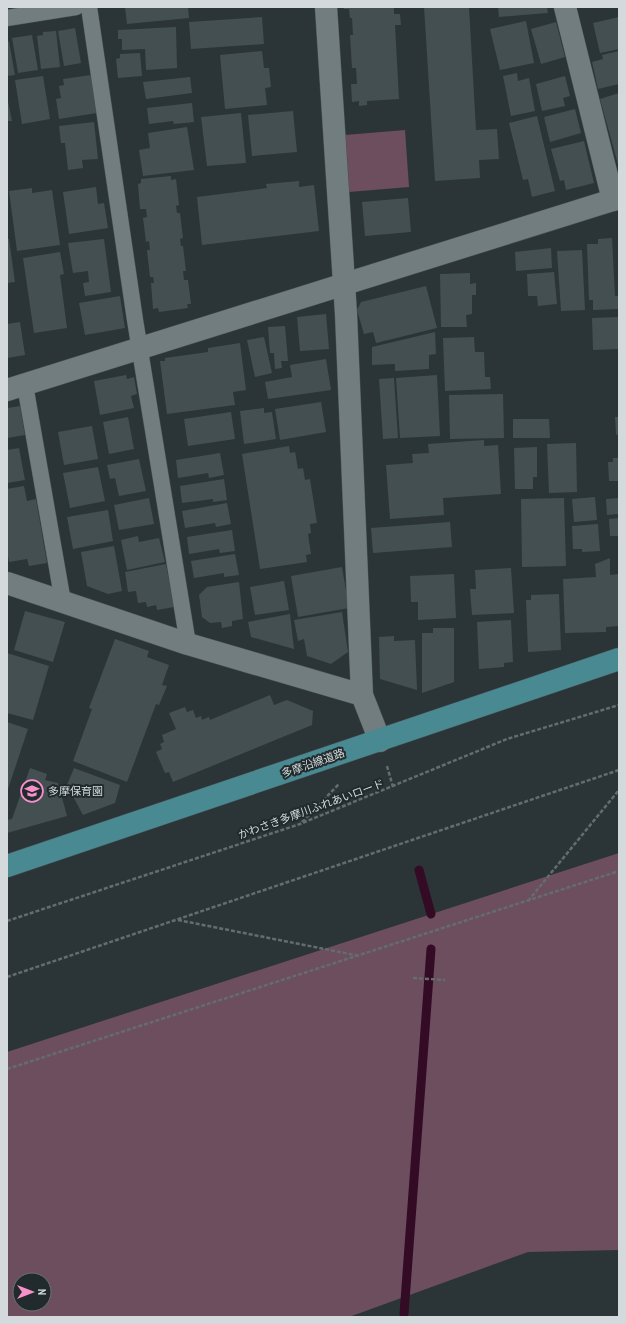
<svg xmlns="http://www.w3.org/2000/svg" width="626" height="1324" font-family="'PT Sans Narrow','Noto Sans JP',sans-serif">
	<rect width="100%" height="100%" fill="#2b3537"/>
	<path fill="#6d4e5f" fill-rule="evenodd" d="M 405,130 L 409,187 L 349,192 L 345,135 Z
		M 619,853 L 619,1250 L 528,1252 L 349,1317 L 7,1317 L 7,1052 ZM 20,1280 L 44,1280 L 44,1304 L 20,1304 Z"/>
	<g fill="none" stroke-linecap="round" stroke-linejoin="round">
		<path stroke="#340b25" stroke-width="9" d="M 419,870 L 431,914
			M 404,1314 L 431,949"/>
	</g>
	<path fill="#444f51" d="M 125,7 L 188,7 L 189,18 L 127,24 Z
		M 343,7 L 394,7 L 394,14 L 400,14 L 401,25 L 395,25 L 399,99 L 367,101 L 367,105 L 359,106 L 359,101 L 352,102 L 351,84 L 357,84 L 356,68 L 352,68 L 350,35 L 353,35 L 352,18 L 350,18 L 349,9 L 344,9 Z
		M 424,7 L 469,7 L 476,130 L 497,129 L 499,159 L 479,160 L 480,178 L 435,181 Z
		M 498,7 L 547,7 L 548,13 L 499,17 Z
		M 262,17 L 264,44 L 191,49 L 189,22 Z
		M 619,17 L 619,49 L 600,53 L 593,23 Z
		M 526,21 L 534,63 L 500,70 L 490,29 Z
		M 556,22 L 565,57 L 541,64 L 531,29 Z
		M 176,27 L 177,68 L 146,70 L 145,49 L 122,50 L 122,39 L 118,39 L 118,30 Z
		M 75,28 L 81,63 L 64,66 L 58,31 Z
		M 56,31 L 60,67 L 41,69 L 37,36 L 43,35 L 43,32 Z
		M 32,35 L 38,70 L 18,73 L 12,38 Z
		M 9,41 L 15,75 L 7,76 L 7,42 Z
		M 262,51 L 264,68 L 269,68 L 271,87 L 265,88 L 267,105 L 225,109 L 220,55 Z
		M 619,51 L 619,84 L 598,89 L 592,62 L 603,59 L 602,55 Z
		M 140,53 L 142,76 L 118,78 L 116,59 L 120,58 L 120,54 Z
		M 517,73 L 518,81 L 529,78 L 535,111 L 511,116 L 503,76 Z
		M 91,75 L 97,113 L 59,119 L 56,99 L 61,98 L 59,86 L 64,85 L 63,79 Z
		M 43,76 L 50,119 L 22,124 L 15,80 Z
		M 565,76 L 570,96 L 563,98 L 565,106 L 542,111 L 536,84 Z
		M 190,77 L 192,93 L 146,99 L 143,82 Z
		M 619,93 L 619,168 L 600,99 Z
		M 7,97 L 12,121 L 7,121 Z
		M 192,103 L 194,122 L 174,124 L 173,121 L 149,124 L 147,108 Z
		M 575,109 L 581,133 L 550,142 L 544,117 Z
		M 293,111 L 297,152 L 252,156 L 248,115 Z
		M 241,113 L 246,163 L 207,166 L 201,117 Z
		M 537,116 L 555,191 L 532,197 L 528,179 L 523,180 L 509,123 Z
		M 94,122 L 98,159 L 82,160 L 83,168 L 68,170 L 65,143 L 61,143 L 59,126 Z
		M 187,127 L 194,170 L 143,176 L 139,150 L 150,148 L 148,133 Z
		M 584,141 L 594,183 L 566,190 L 564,180 L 560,181 L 551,149 Z
		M 171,176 L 171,180 L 176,179 L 179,205 L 176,206 L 177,213 L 180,213 L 183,238 L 180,239 L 181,246 L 183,246 L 186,271 L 183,271 L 184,280 L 188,280 L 191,304 L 187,304 L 188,308 L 159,312 L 158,308 L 153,309 L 151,283 L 154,283 L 153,277 L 150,277 L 147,250 L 150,250 L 149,241 L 146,242 L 143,218 L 147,217 L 146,209 L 140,209 L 138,184 L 141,183 L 141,179 Z
		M 299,181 L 299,187 L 314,185 L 319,231 L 202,245 L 197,197 L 267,188 L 266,184 Z
		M 96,187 L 98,204 L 104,203 L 108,228 L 69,234 L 63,192 Z
		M 32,188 L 32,193 L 52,190 L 60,245 L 17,251 L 9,191 Z
		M 408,198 L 411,232 L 365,236 L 362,202 Z
		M 612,238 L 615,296 L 619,296 L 619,309 L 593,310 L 593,300 L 589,300 L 587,244 L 598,244 L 598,239 Z
		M 7,239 L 9,239 L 15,282 L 7,283 Z
		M 104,239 L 111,292 L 85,296 L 83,283 L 89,282 L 88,271 L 73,273 L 68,243 Z
		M 551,248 L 552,268 L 516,271 L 515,252 Z
		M 582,250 L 585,310 L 561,311 L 557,251 Z
		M 60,252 L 64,274 L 60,275 L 67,328 L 34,333 L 23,258 Z
		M 554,272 L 557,304 L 538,306 L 537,296 L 528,296 L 527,274 Z
		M 470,273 L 470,284 L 476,283 L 476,295 L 472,295 L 472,314 L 466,315 L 467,327 L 441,327 L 440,274 Z
		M 426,286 L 437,328 L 376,343 L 373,332 L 364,334 L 357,310 L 361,302 Z
		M 120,296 L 125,328 L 85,335 L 79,303 Z
		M 326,314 L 329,349 L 300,351 L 297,317 Z
		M 619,317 L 619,349 L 593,350 L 592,318 Z
		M 20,322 L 25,355 L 7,358 L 7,324 Z
		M 285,326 L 288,361 L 281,361 L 282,368 L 275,369 L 274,353 L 270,353 L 268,327 Z
		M 435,332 L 436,354 L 429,355 L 429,369 L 395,371 L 395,364 L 372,365 L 372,347 Z
		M 264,337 L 272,373 L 255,377 L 247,340 Z
		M 474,337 L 475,352 L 484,352 L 485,377 L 490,377 L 491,389 L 445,391 L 443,338 Z
		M 240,343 L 246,390 L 233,392 L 235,405 L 167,414 L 160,361 L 165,361 L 165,358 L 208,352 L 208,348 Z
		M 326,359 L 331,390 L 268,399 L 265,382 L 292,377 L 290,365 Z
		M 126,375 L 127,379 L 134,377 L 137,394 L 131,396 L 134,408 L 100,415 L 94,381 Z
		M 437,375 L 440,436 L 400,438 L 396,378 Z
		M 394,378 L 398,438 L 383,439 L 379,379 Z
		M 503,394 L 504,438 L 450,439 L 449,395 Z
		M 321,402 L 326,432 L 280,440 L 275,409 Z
		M 20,406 L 25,435 L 7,438 L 7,408 Z
		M 264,408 L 264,413 L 272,412 L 276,439 L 244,444 L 240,411 Z
		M 231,412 L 235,439 L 188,446 L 184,419 Z
		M 128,417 L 134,449 L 109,454 L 103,422 Z
		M 615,417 L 619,417 L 619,434 L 616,435 Z
		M 513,419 L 549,419 L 550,438 L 513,438 Z
		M 92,426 L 98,459 L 64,465 L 58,432 Z
		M 484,440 L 484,446 L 498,445 L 501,494 L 443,498 L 444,515 L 390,519 L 386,465 L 413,463 L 412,454 L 429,453 L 428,444 Z
		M 576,443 L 577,492 L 549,493 L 547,444 Z
		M 289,446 L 290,453 L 295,452 L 298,469 L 303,468 L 305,480 L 310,479 L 317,523 L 310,524 L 311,533 L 308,534 L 311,554 L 306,555 L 307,562 L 260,569 L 242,454 Z
		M 537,447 L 537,477 L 533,477 L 533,489 L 515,489 L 514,448 Z
		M 19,448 L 25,480 L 7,483 L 7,450 Z
		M 220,453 L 224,475 L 209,478 L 208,473 L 178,478 L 176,460 Z
		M 613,458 L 619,458 L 619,481 L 609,481 L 608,462 L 613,462 Z
		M 139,459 L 146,491 L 119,496 L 115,478 L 110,479 L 107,465 Z
		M 98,467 L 105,501 L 70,508 L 63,473 Z
		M 224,479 L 227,500 L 213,502 L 213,499 L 182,503 L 180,486 Z
		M 24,486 L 27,501 L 36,499 L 47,563 L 29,566 L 27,559 L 9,562 L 7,550 L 7,489 Z
		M 595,497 L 597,520 L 574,522 L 572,499 Z
		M 149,498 L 154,524 L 119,530 L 114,505 Z
		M 564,498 L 566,566 L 522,567 L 521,499 Z
		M 619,498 L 619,514 L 607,515 L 606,499 Z
		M 227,503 L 231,524 L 216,527 L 215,523 L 185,528 L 182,511 Z
		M 108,510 L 113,541 L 73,549 L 67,517 Z
		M 619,518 L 619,536 L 610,536 L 609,519 Z
		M 450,522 L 452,547 L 373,553 L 371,528 Z
		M 598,524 L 600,551 L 582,552 L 582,549 L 573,549 L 572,526 Z
		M 232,530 L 235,551 L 220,553 L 219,549 L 189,554 L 187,537 Z
		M 138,536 L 139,542 L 159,538 L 165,562 L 127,570 L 121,540 Z
		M 114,546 L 122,591 L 108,594 L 87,586 L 81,552 Z
		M 235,554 L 239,575 L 224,577 L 224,573 L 194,578 L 191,561 Z
		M 610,558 L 610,575 L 619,574 L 619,626 L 606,627 L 606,632 L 565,633 L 563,579 L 596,577 L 595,564 Z
		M 166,564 L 174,607 L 157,610 L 156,605 L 147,607 L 146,602 L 138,603 L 136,591 L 128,592 L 125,572 Z
		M 342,567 L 349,608 L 298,617 L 291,576 Z
		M 511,568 L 514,613 L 472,615 L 470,589 L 476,589 L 475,570 Z
		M 454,574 L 456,618 L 418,620 L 418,602 L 411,602 L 410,576 Z
		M 284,581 L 289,610 L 255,615 L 250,587 Z
		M 239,582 L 243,619 L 232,621 L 232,626 L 222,628 L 221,622 L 210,623 L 202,617 L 199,595 L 207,587 Z
		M 559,594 L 561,650 L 528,652 L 526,600 L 531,600 L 531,595 Z
		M 25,611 L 65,622 L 53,662 L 14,650 Z
		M 342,612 L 348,652 L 331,664 L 307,656 L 304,639 L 298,641 L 294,620 Z
		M 290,614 L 294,649 L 251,637 L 248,622 Z
		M 511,620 L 513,662 L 504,663 L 504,667 L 479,669 L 477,622 Z
		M 433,628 L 454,628 L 454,682 L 422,693 L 422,633 L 433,633 Z
		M 394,636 L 394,641 L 415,640 L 417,690 L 380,679 L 379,637 Z
		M 115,639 L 149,651 L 147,657 L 169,665 L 162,685 L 167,686 L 159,705 L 156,704 L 127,782 L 73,761 L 92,709 L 89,708 Z
		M 7,653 L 49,666 L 33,720 L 7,713 Z
		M 270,695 L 274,705 L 287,700 L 313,711 L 312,725 L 173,782 L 169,772 L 165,773 L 156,752 L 162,749 L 160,744 L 164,742 L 162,735 L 176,729 L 169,713 L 185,707 L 187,712 L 193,710 L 196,718 L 201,716 L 202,720 L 209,717 L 210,720 Z
		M 7,722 L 28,729 L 7,792 Z
		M 30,768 L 47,774 L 45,780 L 58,783 L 67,816 L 7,833 L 7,820 L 12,819 Z
		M 74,768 L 120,785 L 115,803 L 83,815 L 67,785 Z"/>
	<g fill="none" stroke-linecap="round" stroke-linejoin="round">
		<g stroke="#495253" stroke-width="17">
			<path id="lane" d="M 89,7 L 135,320 L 188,644
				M 7,18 L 76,7
				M 25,385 L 63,602"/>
		</g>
		<g stroke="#495253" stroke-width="23">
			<path id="street" d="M 326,7 L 346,314 L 362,695
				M 565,7 L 613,200
				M 7,583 L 188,644 L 362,695 L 380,741"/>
		</g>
		<g stroke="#495253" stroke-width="23">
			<path id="secondary" d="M 7,390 L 619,198"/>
		</g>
		<g stroke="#495253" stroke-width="23">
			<path id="primary" d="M 7,866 L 619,659"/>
		</g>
		<path stroke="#646d6e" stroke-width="2.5" stroke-dasharray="4 2" stroke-linecap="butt" d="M 387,766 L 393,787
			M 302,822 L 339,784
			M 528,901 L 619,790
			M 178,920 L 360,956
			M 7,921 L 300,824 L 507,739 L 619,705
			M 7,977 L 619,770
			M 413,978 L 445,980
			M 7,1069 L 619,871"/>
		<use href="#lane" stroke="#727d7f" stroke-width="16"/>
		<use href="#street" stroke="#727d7f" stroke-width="22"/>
		<use href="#secondary" stroke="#727d7f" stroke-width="22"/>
		<use href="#primary" stroke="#498992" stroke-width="22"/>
	</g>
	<defs>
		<g id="school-ring" transform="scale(1.15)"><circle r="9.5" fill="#212b2d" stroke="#f890cc" stroke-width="1.5"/><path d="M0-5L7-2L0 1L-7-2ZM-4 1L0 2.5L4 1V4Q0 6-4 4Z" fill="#f890cc"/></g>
	</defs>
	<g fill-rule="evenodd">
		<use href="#school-ring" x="32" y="791"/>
	</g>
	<g text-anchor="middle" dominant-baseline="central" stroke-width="4" stroke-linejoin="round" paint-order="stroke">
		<g font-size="11" fill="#d4dadb" stroke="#212b2d">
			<text transform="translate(313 763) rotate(-19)">多摩沿線道路</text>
			<text transform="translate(311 809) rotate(-20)">かわさき多摩川ふれあいロード</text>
		</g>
		<g font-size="11" fill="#d4dadb" stroke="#212b2d" text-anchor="start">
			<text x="48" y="791">多摩保育園</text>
		</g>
	</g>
	<rect width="626" height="1324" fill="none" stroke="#d4dadb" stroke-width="16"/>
	<g transform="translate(32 1292) rotate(90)"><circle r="19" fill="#212b2d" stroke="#697173"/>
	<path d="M0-3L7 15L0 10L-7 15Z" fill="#f890cc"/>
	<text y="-6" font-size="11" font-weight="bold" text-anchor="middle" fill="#d4dadb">N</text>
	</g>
</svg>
